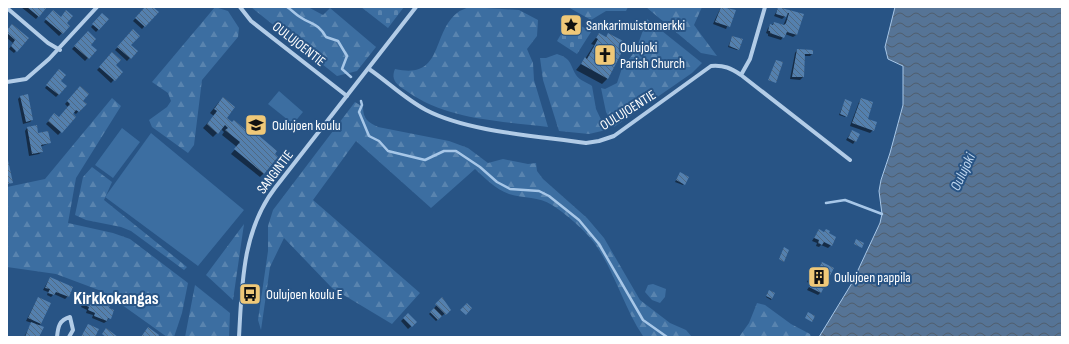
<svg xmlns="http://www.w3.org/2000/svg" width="1069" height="344" font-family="'Sofia Sans Condensed',sans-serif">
	<defs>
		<pattern id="forest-firs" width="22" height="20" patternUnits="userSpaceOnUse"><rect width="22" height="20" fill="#3c6ea1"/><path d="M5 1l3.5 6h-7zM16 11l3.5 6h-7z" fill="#5984af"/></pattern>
		<pattern id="cemetery-stones" width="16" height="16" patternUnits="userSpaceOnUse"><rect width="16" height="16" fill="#3c6ea1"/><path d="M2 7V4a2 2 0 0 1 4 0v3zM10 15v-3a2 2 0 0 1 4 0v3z" fill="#5984af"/></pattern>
		<pattern id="water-waves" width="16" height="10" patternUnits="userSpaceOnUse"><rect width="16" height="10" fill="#567496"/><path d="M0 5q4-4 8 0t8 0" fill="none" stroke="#505e6d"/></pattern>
		<pattern id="building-back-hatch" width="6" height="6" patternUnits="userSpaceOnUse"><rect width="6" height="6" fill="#5480ae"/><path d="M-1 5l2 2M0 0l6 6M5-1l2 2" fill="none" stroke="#506982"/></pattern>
	</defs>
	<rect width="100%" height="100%" fill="#285485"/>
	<path fill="url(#forest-firs)" d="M 215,7 L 228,11 L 239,28 L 238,37 L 202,80 L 194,145 L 188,153 L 152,127 L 149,120 L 167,107 L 171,101 L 168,93 L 152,82 Z
		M 251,7 L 308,7 L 323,15 L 330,8 L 376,47 L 357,71 L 337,76 Z
		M 469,7 L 519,10 L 538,20 L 537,36 L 527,49 L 533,63 L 534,80 L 548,127 C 501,121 448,120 408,92 C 398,85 390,81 395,69 C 444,80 431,34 457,13 C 460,10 465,9 469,7 Z
		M 568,7 L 628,7 L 626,11 L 606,11 L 591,20 Z
		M 646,7 L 702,7 L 694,25 L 717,56 L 701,53 Z
		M 647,19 L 702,63 L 692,73 L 614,127 L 606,112 L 601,88 L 605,89 L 617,83 L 622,68 L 636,50 Z
		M 557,54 C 572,59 569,63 576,75 C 579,80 588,83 592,86 L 596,109 L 606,130 L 589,134 L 559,131 L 543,80 L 540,58 L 546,58 Z
		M 112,98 L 121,106 L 76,178 L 68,223 L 113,233 L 130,239 L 188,283 L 182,313 L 174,337 L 167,337 L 104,292 L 56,274 L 7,267 L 7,187 L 45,179 Z
		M 355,102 L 363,107 C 363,119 368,122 378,127 L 449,141 L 468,148 L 488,163 L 503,159 L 528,164 L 536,163 L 537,171 L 543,179 L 587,218 L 604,238 L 640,300 L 670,323 L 686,330 L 692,337 L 643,336 C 624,308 615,272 595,244 C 586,231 566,214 552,205 C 539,196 524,199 509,194 C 495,189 485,178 475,169 L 431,208 L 356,141 L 313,200 L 420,293 L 392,324 L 332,288 L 284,238 L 270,267 L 261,330 L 258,320 L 268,251 L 268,226 L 273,210 Z
		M 92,167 L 112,182 L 104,200 L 187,267 L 184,270 L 131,231 L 121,227 L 86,220 L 75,215 L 83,177 Z
		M 244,224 L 233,300 L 206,275 Z
		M 653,284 L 666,289 L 665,297 L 660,303 L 652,300 L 645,292 L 648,285 Z
		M 195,285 L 230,313 L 229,337 L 185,337 Z
		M 757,303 L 765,305 L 791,324 L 810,334 L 811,337 L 739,337 L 749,323 Z"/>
	<path fill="url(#cemetery-stones)" d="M 361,7 L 404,7 L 388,28 Z
		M 570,19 L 591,32 L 577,54 L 557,41 Z"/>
	<path fill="#3c6ea1" d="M 279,91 L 303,112 L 293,124 L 268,104 Z
		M 122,128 L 140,142 L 113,178 L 95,165 Z
		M 151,133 L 244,210 L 198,266 L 105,197 Z"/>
	<path fill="url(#water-waves)" stroke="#a7c7e8" d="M 895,7 L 1062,7 L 1062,337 L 819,337 L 852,283 L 880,223 L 882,214 L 879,191 L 881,180 L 890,153 L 903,105 L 903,66 L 888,59 L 885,47 Z"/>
	<path fill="#0007" d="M 21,7 L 46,7 L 36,19 Z
		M 146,7 L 152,7 L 157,12 L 142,29 L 133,21 Z
		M 721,7 L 734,11 L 726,29 L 713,24 Z
		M 779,7 L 803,15 L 796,35 L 793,37 L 785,34 L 781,40 L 768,36 L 768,34 L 766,33 L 768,28 L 774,23 L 783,26 L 788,14 L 782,19 L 774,16 Z
		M 53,11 L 69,26 L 59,36 L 44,22 Z
		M 103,14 L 108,19 L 96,32 L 91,27 Z
		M 7,31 L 27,38 L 14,53 L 9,49 L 13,43 L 7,38 Z
		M 133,31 L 130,45 L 136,51 L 127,61 L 115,50 Z
		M 88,32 L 89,45 L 95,50 L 85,61 L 72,49 Z
		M 599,34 L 605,38 L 608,34 L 623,52 L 618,57 L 607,79 L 602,84 L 576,70 L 585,59 L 594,45 L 591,44 Z
		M 732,37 L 738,49 L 737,50 L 728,47 Z
		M 797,50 L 812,54 L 810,56 L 804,56 L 803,77 L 800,80 L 790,79 L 795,53 Z
		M 112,54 L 114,65 L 121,72 L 111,83 L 97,70 Z
		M 57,73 L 60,81 L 66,86 L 56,97 L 45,88 Z
		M 80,87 L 82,101 L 85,104 L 76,114 L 73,112 L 71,114 L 75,117 L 58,135 L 46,124 L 54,115 L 59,119 L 68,107 L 65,104 Z
		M 20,97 L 32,120 L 30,122 L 23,124 L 18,99 Z
		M 862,99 L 866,119 L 873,130 L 870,133 L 850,126 L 859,102 Z
		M 845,101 L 846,116 L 845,117 L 839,115 Z
		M 219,102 L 225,118 L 264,173 L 260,177 L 231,154 L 237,147 L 222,135 L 224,132 L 221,129 L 213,137 L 203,128 L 214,116 L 210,113 Z
		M 27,128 L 49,143 L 40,147 L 42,152 L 39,154 L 29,156 L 25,131 Z
		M 852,131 L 855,141 L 853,144 L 846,140 Z
		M 679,175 L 687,178 L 683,185 L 675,182 Z
		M 819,230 L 824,232 L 826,230 L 831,245 L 828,248 L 821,245 L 819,247 L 816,246 L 817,243 L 812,241 Z
		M 822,263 L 820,293 L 818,295 L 807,290 L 811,284 L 807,282 L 809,278 L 814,276 Z
		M 50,278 L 68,296 L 65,299 L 54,294 L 51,297 L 47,295 L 48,292 L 43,290 Z
		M 768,292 L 774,294 L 771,300 L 766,297 Z
		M 87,294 L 113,311 L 107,321 L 104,323 L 92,318 L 93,315 L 86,313 L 87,310 L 81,307 Z
		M 38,298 L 41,324 L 38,326 L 38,337 L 24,337 L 32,323 L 26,321 Z
		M 442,299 L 450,309 L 436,321 L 429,314 Z
		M 408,314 L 416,322 L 408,329 L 401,321 Z"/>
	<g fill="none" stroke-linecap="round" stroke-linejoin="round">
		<path stroke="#a7c7e8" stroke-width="2.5" d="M 287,7 C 292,10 295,14 300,17 C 312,25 318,23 326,37 L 338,41 L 347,56 L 342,69 L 351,77
			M 361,101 L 362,105 L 359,112 L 369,136 L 379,141 L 388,151 L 425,160 L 444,151 L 456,151 L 480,167 L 497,182 L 510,189 L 539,191 L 549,196 L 579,220 L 599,244 L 643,320 L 667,337
			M 826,203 L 845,200 L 882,214"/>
	</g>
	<path fill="url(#building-back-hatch)" d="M 27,7 L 47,7 L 39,17 Z
		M 145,7 L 153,7 L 159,12 L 145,27 L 135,18 Z
		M 721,7 L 736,10 L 730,27 L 715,22 Z
		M 778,7 L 804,14 L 797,35 L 787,32 L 784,38 L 770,33 L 770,31 L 768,31 L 770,24 L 773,25 L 774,22 L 784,25 L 786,23 L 789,13 L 788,13 L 786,17 L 776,14 Z
		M 53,10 L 61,17 L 66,10 L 73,16 L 67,23 L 70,26 L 63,34 L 45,19 Z
		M 102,13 L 109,19 L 99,30 L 92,24 Z
		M 12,24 L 29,38 L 17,52 L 11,46 L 15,40 L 7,33 L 7,30 Z
		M 133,29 L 140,36 L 131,45 L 138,51 L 131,59 L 117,47 Z
		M 88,31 L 96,39 L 91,45 L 97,50 L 89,59 L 74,46 Z
		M 599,33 L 606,37 L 608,33 L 623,41 L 620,46 L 626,49 L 624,53 L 622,52 L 608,79 L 581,64 L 585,57 L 587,59 L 598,39 L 596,38 Z
		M 732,36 L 743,39 L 739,50 L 729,46 Z
		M 797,49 L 813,50 L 813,54 L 805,54 L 804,77 L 792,77 Z
		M 112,52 L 121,60 L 116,65 L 123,72 L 115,81 L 99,67 Z
		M 776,60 L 783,62 L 776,83 L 768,80 Z
		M 59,69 L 66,75 L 61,81 L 67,86 L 59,95 L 46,85 Z
		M 80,86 L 89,94 L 83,101 L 87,104 L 79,112 L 76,110 L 73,114 L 76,117 L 62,133 L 48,121 L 54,113 L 59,117 L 70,104 L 67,101 Z
		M 28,94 L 33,120 L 26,122 L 20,96 Z
		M 223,97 L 235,107 L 227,118 L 232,122 L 234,120 L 247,131 L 250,128 L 277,151 L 275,154 L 278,157 L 264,174 L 234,149 L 240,142 L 225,130 L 228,128 L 225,125 L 218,134 L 207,124 L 217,111 L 214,109 Z
		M 861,98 L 873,102 L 868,119 L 877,122 L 874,131 L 852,123 Z
		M 845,99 L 852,102 L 847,117 L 840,114 Z
		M 37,125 L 38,133 L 48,131 L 51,143 L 41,145 L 43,152 L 32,154 L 27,127 Z
		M 852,130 L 860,134 L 856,142 L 848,138 Z
		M 7,160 L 8,160 L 13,183 L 7,184 Z
		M 680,172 L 689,177 L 685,185 L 676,180 Z
		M 819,229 L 824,232 L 826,229 L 830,231 L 829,233 L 836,237 L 832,246 L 824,242 L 822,245 L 818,243 L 819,240 L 814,238 Z
		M 856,239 L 864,243 L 862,248 L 854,244 Z
		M 784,247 L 789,250 L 784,262 L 779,259 Z
		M 822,262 L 834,268 L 821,293 L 809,287 L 812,281 L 808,279 L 811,274 L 815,276 Z
		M 50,277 L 73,287 L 69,297 L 56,292 L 54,295 L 48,293 L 50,289 L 45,288 Z
		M 769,290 L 775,293 L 772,299 L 766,296 Z
		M 87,293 L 100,298 L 99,301 L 110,305 L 109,308 L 114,310 L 111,319 L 108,318 L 107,321 L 94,316 L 95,313 L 88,310 L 89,307 L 82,304 Z
		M 38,297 L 51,303 L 41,324 L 28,318 Z
		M 442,297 L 451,310 L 446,315 L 435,304 Z
		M 467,303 L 472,308 L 466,315 L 460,310 Z
		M 434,308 L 442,316 L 438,320 L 430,312 Z
		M 808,312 L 815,316 L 812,322 L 805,318 Z
		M 408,313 L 417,322 L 412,327 L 403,318 Z
		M 31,322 L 44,327 L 39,337 L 25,337 Z
		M 88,324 L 99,329 L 95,337 L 81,337 Z
		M 148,327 L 159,335 L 158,337 L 141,337 Z
		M 106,328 L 118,337 L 106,337 L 102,334 Z"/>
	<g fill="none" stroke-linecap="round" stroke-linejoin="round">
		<path stroke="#b2cce7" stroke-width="4" d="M 240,7 L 251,21 L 347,96
			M 7,8 L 48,43 L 60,50
			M 369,69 C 388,82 405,99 426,110 C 468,132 538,136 586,143 L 599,141 L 614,136 L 711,66 C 724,65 731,68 741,75 L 850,160
			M 741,75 L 750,59 L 765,7
			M 7,82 L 26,79 L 49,59 L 97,7
			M 57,337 C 58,327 59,320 70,317 L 73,330 L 69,337
			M 239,337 C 242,285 242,231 275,188 L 416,7"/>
	</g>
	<defs>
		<g id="sight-square" transform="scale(1.15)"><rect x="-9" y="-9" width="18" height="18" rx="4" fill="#efc878" stroke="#285485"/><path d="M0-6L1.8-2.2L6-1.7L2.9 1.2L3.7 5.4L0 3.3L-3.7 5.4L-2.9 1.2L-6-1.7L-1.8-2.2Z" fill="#111"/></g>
		<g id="church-square" transform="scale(1.15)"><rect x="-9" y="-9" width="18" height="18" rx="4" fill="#efc878" stroke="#285485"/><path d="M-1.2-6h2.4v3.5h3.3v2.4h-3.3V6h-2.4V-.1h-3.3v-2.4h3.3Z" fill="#111"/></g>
		<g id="school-square" transform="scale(1.15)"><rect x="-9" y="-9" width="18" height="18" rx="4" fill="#efc878" stroke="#285485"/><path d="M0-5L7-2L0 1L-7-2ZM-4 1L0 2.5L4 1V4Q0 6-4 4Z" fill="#111"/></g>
		<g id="building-square" transform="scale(1.15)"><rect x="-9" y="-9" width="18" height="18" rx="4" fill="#efc878" stroke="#285485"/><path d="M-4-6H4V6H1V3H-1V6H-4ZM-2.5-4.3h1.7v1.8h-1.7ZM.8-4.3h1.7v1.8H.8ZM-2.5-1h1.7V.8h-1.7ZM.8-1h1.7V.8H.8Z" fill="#111"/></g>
		<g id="bus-square" transform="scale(1.15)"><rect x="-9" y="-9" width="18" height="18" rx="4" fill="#efc878" stroke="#285485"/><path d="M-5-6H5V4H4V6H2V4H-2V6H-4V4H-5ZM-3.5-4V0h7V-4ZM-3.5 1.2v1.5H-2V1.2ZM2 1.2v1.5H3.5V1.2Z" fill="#111"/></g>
	</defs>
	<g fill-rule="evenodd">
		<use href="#sight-square" x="571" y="25"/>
		<use href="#church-square" x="605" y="55"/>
		<use href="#school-square" x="256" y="125"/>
		<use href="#building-square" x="819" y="277"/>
		<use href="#bus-square" x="250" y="294"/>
	</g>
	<g text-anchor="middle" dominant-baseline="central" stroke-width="4" stroke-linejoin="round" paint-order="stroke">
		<g font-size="14" fill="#fff" stroke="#285485" text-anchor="start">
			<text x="586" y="25">Sankarimuistomerkki</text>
			<text x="620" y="47">Oulujoki<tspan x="620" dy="16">Parish Church</tspan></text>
			<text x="272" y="125">Oulujoen koulu</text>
			<text x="834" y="277">Oulujoen pappila</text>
			<text x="266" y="294">Oulujoen koulu E</text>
		</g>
		<g font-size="14" fill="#fff" stroke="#285485">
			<text transform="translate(299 44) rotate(38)">OULUJOENTIE</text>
			<text transform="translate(628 110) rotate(-32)">OULUJOENTIE</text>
			<text transform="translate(275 172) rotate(-53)">SANGINTIE</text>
		</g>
		<g font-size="15" font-style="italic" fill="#bed6ef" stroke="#285485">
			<text transform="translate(963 172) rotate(-65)">Oulujoki</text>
		</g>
		<g font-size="18" font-weight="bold" fill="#fff" stroke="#285485">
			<text x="116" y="298">Kirkkokangas</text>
		</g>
	</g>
	<rect width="1069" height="344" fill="none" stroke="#ffffff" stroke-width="16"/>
</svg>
